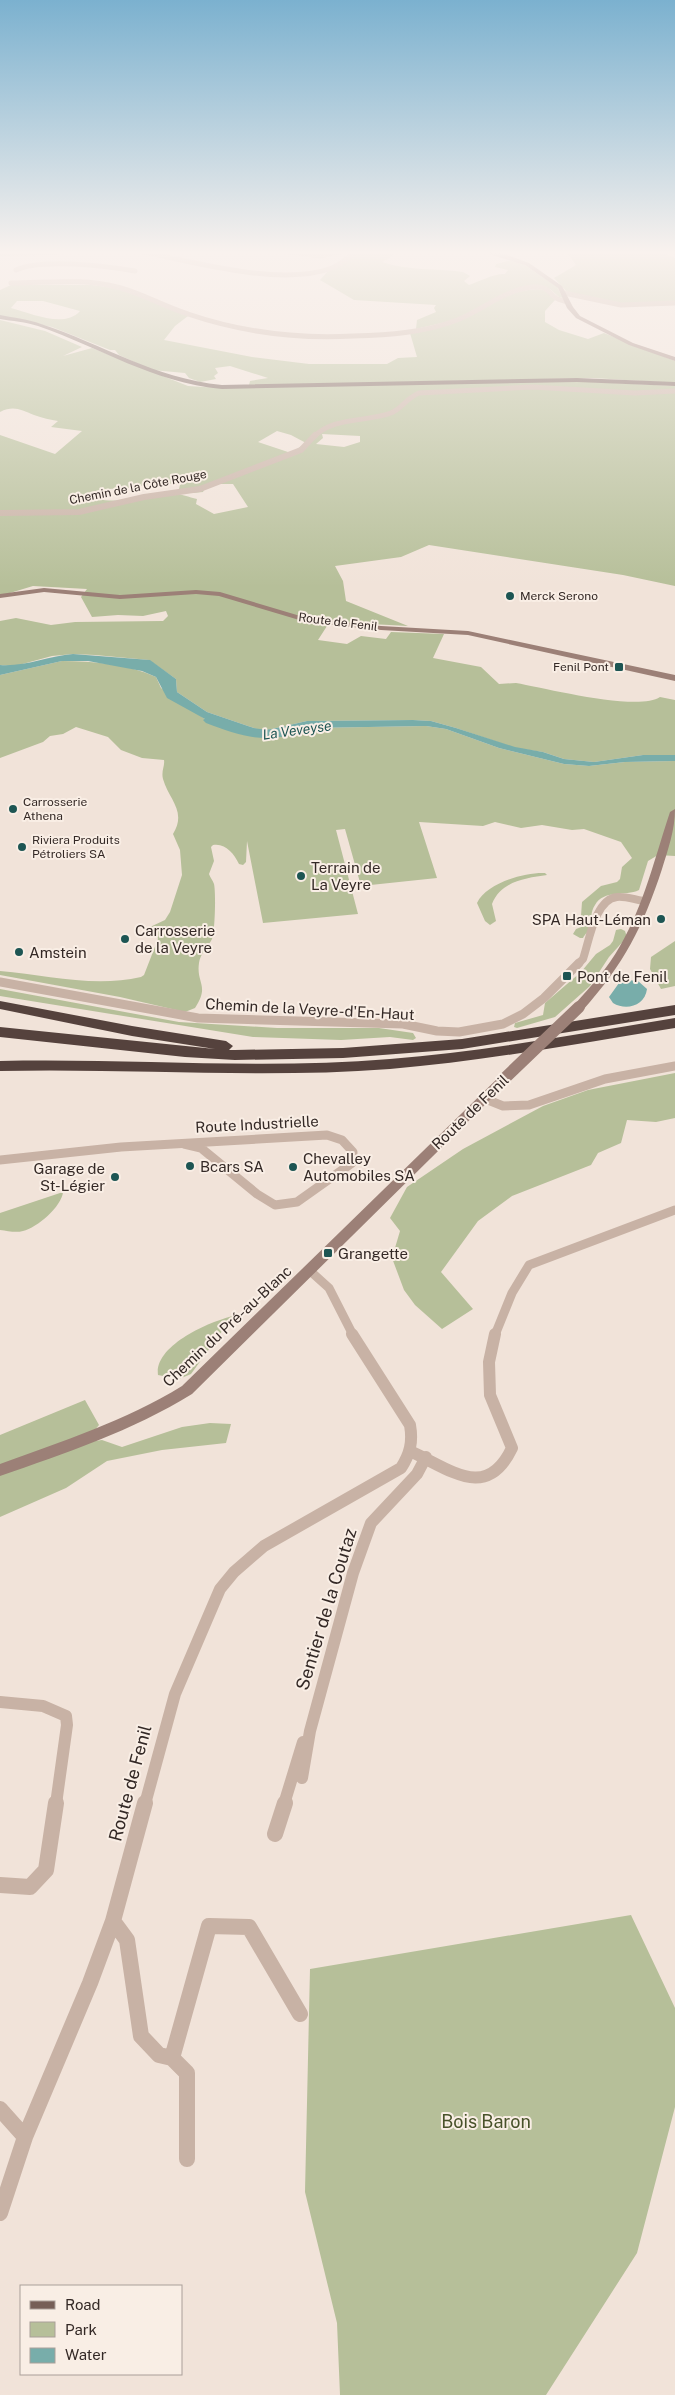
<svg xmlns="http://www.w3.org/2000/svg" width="675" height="2395" font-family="'Public Sans',sans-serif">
	<rect width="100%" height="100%" fill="#f1e3d9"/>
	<path fill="#b6bf99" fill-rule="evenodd" d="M 0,251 L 72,251 L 54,255 L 0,256 Z
		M 362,251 L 394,251 L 392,256 L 382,262 C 407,271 436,268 463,272 L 470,276 L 464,281 L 469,285 C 480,281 495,273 505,274 L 508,270 L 495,267 L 496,264 L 516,259 L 557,287 L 563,298 L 559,297 L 550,289 L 522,289 L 455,320 L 416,329 L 417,320 L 436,312 L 434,308 L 436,305 L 354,300 L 320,280 L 329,270 Z
		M 566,251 L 657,251 L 675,258 L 675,303 L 626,305 L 567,292 L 554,278 L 576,265 Z
		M 11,285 L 92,285 L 120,289 L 188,316 L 175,326 L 164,340 L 252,357 L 309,364 L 387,364 L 398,358 L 417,357 L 410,333 C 424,330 439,328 452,323 C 483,311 511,285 546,290 L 555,300 L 545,311 L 545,322 L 559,330 L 588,339 L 604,333 L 675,361 L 675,383 L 593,378 L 249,385 L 250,381 L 268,378 L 230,366 L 215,368 L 218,373 L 214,376 L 216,379 L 200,382 L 189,378 L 185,373 L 152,370 L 119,355 L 115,350 L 110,350 L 52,327 L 0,316 L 0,290 ZM 17,301 L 43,301 L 80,311 C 64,329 31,313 11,308 Z
		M 0,320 L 45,331 L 82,347 L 63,356 L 92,348 L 188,386 L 220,388 L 571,381 L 675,386 L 675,586 L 623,575 L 429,545 L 401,557 L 335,566 L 343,581 L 346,601 L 408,626 L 352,623 L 315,618 L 327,626 L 318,640 L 347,644 L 361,636 L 386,639 L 391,632 L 444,634 L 433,658 L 481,667 L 499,684 L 516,683 C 545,688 638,712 660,697 L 675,700 L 675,755 L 643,755 L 594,762 L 564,759 L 543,752 L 515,748 L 456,728 L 431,721 L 413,720 L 307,721 L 263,731 L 207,712 L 177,692 L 176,679 L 149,660 L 95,655 L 73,654 L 52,656 L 15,666 L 0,665 L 0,621 L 16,618 L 51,625 L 75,622 L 163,621 L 168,616 L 166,611 L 143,616 L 118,615 L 92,617 L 81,597 L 87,589 L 33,586 L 0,596 L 0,435 L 55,454 L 82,431 L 51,427 L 58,421 C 51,420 42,418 34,415 C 21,410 14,405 0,412 ZM 277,431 L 291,435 L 306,443 L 291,453 L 258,442 ZM 322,434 L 360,436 L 360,442 L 344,447 L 316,444 L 323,438 ZM 153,482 L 180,485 L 179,489 L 192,493 L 203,492 L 207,484 L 233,484 L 248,507 L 214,514 L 196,504 L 197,499 C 189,497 181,494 174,494 C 154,493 102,510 89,493 C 110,485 133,492 153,482 Z
		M 62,661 C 94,661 127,664 156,677 L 161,688 L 205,719 L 274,735 L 311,728 L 426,726 L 446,729 L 499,748 L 564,764 L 589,766 L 625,762 L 675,761 L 675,856 L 658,855 L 648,861 L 639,890 C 625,897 604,889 595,905 C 590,912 592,920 590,928 C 589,931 585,934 583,938 L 580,938 L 573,934 L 576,929 L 584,926 L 581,916 L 582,902 L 601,886 L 617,882 L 620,879 L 622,867 L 632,858 L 621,842 L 584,829 L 572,830 L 542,825 L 521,828 L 495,822 L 483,826 L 419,822 L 437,878 L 361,886 L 345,829 L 336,830 L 358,914 L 263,923 L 247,841 L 246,862 L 243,865 L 239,864 C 234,854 226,843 213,845 L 211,847 L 214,861 L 209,874 C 210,877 213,881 214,884 C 216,892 215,932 212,939 C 208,947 200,954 199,963 C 196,984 210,985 195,1008 L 185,1012 L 120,997 L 0,975 L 0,971 C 47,975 94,988 141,977 L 144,975 L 158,939 L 157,935 L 149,930 L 150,927 L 165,920 L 170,912 L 182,875 L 180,850 L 173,834 C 187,811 169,800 163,779 C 161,771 165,766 164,760 L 142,758 L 121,750 L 108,737 L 76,727 L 63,734 L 50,736 L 43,742 L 0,758 L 0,675 Z
		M 545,873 L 547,875 C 526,878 501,881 492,904 L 496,921 L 490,925 L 485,921 L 477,903 C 486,883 525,872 545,873 Z
		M 621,929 L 625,931 L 627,937 L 609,957 L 590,986 L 555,1017 L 517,1028 L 514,1027 L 515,1023 L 543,1015 L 545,1003 L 581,972 L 596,954 L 610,945 L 613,941 L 616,930 Z
		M 675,941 L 675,986 L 661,989 L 650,969 L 651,957 Z
		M 0,989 L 179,1022 L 277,1028 L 379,1028 L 413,1033 L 416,1038 L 413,1040 L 390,1037 L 341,1040 L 253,1037 L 0,996 Z
		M 675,1073 L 675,1118 L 656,1122 L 627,1120 L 621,1143 L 598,1153 L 591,1165 L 512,1196 L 478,1221 L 441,1272 L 473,1309 L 442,1329 L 415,1305 L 404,1290 L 392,1258 L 400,1231 L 390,1218 L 407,1187 L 463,1149 L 543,1106 L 588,1090 Z
		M 63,1192 C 62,1206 37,1228 23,1231 C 16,1233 8,1231 0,1230 L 0,1213 Z
		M 233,1316 L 191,1374 L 179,1379 L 158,1375 C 154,1346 208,1322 233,1316 Z
		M 85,1400 L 99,1425 L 89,1437 L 68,1445 L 102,1440 L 122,1447 L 182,1427 L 210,1423 L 231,1424 L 226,1443 L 162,1450 L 107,1461 L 66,1488 L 0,1517 L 0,1435 Z
		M 631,1915 L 675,2008 L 675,2107 L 637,2253 L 546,2395 L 340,2395 L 337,2323 L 305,2192 L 310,1969 Z"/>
	<path fill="#78adaa" d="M 73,654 L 150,660 L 176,679 L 177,692 L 207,712 L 263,731 L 307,721 L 413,720 L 431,721 L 456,728 L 515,747 L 543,752 L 564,759 L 594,762 L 643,755 L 675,755 L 675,761 L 625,762 L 589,766 L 564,764 L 499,748 L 446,729 L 426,726 L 311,728 L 260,736 L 205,719 L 167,698 L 156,677 L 142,671 L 88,661 L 62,661 L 0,675 L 0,665 C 24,667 49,656 73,654 Z
		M 626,980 L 638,981 L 647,989 C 645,1006 626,1011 613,1003 L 609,997 L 619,983 Z"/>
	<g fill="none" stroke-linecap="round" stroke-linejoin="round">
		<path fill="#78adaa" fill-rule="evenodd" d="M 211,715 C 233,721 251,732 274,729 C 281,728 288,725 293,732 L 290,735 C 259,743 235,734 206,723 L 203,720 Z"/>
		<path stroke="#c8b2a5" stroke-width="5" d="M 140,251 C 192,262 282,287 332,268 C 342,264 349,256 358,251
			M 284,251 L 320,256 L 343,251
			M 16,270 C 41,258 107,266 135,271
			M 11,283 C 46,283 83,278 117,287 C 139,292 165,307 188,314 C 241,332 297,339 353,336 C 387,335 424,333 457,320 C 483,310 509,286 538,287 C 548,287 549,293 556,298 C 559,300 564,301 567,302
			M 564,293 L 621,305 L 675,303
			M 314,437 C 332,417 367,422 391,413 C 403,408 405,399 419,393 L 532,387 L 635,393 L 675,391"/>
		<path stroke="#c8b2a5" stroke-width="6" d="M 0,513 L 79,512 L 144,497 L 200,489 L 301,450 L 315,435"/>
		<path stroke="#c8b2a5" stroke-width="8" d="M 578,964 L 583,959 C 589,942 595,899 617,897 C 625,896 636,900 644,901"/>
		<path stroke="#c8b2a5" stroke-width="9" d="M 0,982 L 198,1018 L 403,1024 L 437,1031 L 459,1032 L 503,1024 L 523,1014 L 544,998 L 579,963
			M 483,1098 L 503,1106 L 529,1105 L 605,1079 L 675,1066
			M 0,1160 L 121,1147 L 327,1135 L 342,1140 L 353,1152 L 352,1163 L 297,1202 L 275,1205 L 257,1194 L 201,1148 L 184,1144
			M 309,1270 L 329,1288 L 353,1335
			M 495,1335 L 512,1293 L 529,1265 L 675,1210"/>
		<path stroke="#c8b2a5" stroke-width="12" d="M 412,1452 C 451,1470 487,1501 512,1448 L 490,1395 L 489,1362 L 495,1334
			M 0,1702 L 43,1706 L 66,1716 L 67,1725 L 56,1804
			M 302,1778 L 310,1731 L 353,1573 L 371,1523 L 417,1474 L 426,1457
			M 145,1804 L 175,1694 L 220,1589 L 234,1572 L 264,1546 L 401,1468 C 410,1454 413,1442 410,1425 L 352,1334
			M 284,1804 L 303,1742"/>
		<path stroke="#c8b2a5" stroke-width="16" d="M 275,1834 L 285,1803
			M 0,1885 L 30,1887 L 46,1870 L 56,1803
			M 113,1921 L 127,1940 L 141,2036 L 159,2055 L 172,2058 L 187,2073 L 187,2159
			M 172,2058 L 209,1926 L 249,1927 L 300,2014
			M 0,2109 L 25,2137
			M 0,2213 L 25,2137 L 90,1983 L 113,1921 L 145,1803"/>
		<path fill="#9c8077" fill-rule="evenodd" d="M 479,251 L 502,253 L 529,263 L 562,286 L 573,307 L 580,316 L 633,343 L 675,357 L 675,361 L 629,345 L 576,318 L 567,308 L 558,288 L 525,265 Z
			M 44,588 L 120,595 L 196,590 L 220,592 L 307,618 L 381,626 L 468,631 L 675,675 L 675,681 L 468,635 L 381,630 L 306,622 L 219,596 L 196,594 L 120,599 L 44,592 L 0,598 L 0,594 Z
			M 675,809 C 675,830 668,849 662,869 C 643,927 624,964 583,1010 L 575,1010 L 573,1007 L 575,1004 C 591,986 608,968 620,946 C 644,905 655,857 670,812 Z
			M 505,1074 L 509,1075 L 511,1078 L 509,1081 L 192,1394 C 132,1431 66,1453 0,1476 L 0,1464 C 63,1441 125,1421 182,1386 L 501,1075 Z"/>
		<path fill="#765f57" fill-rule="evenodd" d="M 0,315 C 14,318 28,319 41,324 C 105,345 153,378 222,385 L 577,378 L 675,382 L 675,386 L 577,382 L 222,389 C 151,382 102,348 38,326 C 26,322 12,321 0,319 Z"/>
		<path fill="#55423d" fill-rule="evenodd" d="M 0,1001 L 132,1026 L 226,1041 L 233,1046 L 229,1050 L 235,1050 L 343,1048 L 462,1039 L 675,1005 L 675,1015 L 462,1049 L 343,1058 L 235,1060 L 185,1057 L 0,1037 L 0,1027 L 215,1049 L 132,1036 L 0,1009 Z
			M 675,1018 L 675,1028 C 580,1043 486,1061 390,1069 C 260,1079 130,1068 0,1071 L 0,1061 C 130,1058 260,1070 390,1059 C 486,1051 580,1034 675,1018 Z"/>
		<path stroke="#9c8077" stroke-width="12" d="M 505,1078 L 579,1007"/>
	</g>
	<linearGradient id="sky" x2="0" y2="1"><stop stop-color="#7bb1cf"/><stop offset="0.43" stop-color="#f9f2ee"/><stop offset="1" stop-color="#f9f2ee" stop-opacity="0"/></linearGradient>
	<rect width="675" height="587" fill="url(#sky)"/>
	<g fill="#1d5553" stroke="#f9eee5" stroke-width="2">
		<circle cx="510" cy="596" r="5"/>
		<rect x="614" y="662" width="10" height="10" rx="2.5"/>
		<circle cx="13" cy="809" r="5"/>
		<circle cx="22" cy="847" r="5"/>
		<circle cx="301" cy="876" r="5"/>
		<circle cx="661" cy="919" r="5"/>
		<circle cx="125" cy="939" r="5"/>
		<circle cx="19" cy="952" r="5"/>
		<rect x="562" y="971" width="10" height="10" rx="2.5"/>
		<circle cx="190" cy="1166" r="5"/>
		<circle cx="293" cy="1167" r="5"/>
		<circle cx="115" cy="1177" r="5"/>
		<rect x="323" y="1248" width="10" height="10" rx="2.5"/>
	</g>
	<g text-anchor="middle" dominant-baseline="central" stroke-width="4" stroke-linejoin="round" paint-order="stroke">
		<g font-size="12" fill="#342926" stroke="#f9eee5">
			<text transform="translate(138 487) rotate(-11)">Chemin de la Côte Rouge</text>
			<text transform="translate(338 622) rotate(7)">Route de Fenil</text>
		</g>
		<g font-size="12" fill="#342926" stroke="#f9eee5" text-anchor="start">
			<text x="520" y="596">Merck Serono</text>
			<text x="609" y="667" text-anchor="end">Fenil Pont</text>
			<text x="23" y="802">Carrosserie<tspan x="23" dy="14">Athena</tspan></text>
			<text x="32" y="840">Riviera Produits<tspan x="32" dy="14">Pétroliers SA</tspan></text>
		</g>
		<g font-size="14" font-style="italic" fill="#1d5553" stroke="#f9eee5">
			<text transform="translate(297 730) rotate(-8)">La Veveyse</text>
		</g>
		<g font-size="15" fill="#342926" stroke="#f9eee5" text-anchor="start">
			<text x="311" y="867">Terrain de<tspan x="311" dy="17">La Veyre</tspan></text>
			<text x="651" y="919" text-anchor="end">SPA Haut-Léman</text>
			<text x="135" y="930">Carrosserie<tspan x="135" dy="17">de la Veyre</tspan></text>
			<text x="29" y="952">Amstein</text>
			<text x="577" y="976">Pont de Fenil</text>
			<text x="303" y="1158">Chevalley<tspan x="303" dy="17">Automobiles SA</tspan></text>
			<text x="200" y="1166">Bcars SA</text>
			<text x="105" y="1168" text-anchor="end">Garage de<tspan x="105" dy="17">St-Légier</tspan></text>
			<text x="338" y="1253">Grangette</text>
		</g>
		<g font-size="15" fill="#342926" stroke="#f9eee5">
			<text transform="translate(310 1009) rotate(3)">Chemin de la Veyre-d'En-Haut</text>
			<text transform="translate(470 1112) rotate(-44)">Route de Fenil</text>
			<text transform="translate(257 1124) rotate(-3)">Route Industrielle</text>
			<text transform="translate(227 1326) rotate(-43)">Chemin du Pré-au-Blanc</text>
		</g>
		<g font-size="18" fill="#342926" stroke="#f9eee5">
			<text transform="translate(326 1609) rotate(-73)">Sentier de la Coutaz</text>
			<text transform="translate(130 1783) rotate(-75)">Route de Fenil</text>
		</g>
		<g font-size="18" fill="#48522a" stroke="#f9eee5">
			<text x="486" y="2121">Bois Baron</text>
		</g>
	</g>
	<rect x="20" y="2285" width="162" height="90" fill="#f9eee5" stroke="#aa9f99"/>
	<rect x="30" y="2301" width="25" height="8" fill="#765f57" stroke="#aa9f99"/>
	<text x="65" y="2310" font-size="15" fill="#342926">Road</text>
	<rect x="30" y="2322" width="25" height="15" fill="#b6bf99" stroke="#aa9f99"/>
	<text x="65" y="2335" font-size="15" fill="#342926">Park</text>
	<rect x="30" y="2348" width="25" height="15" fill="#78adaa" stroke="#aa9f99"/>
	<text x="65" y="2360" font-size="15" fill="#342926">Water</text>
</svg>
